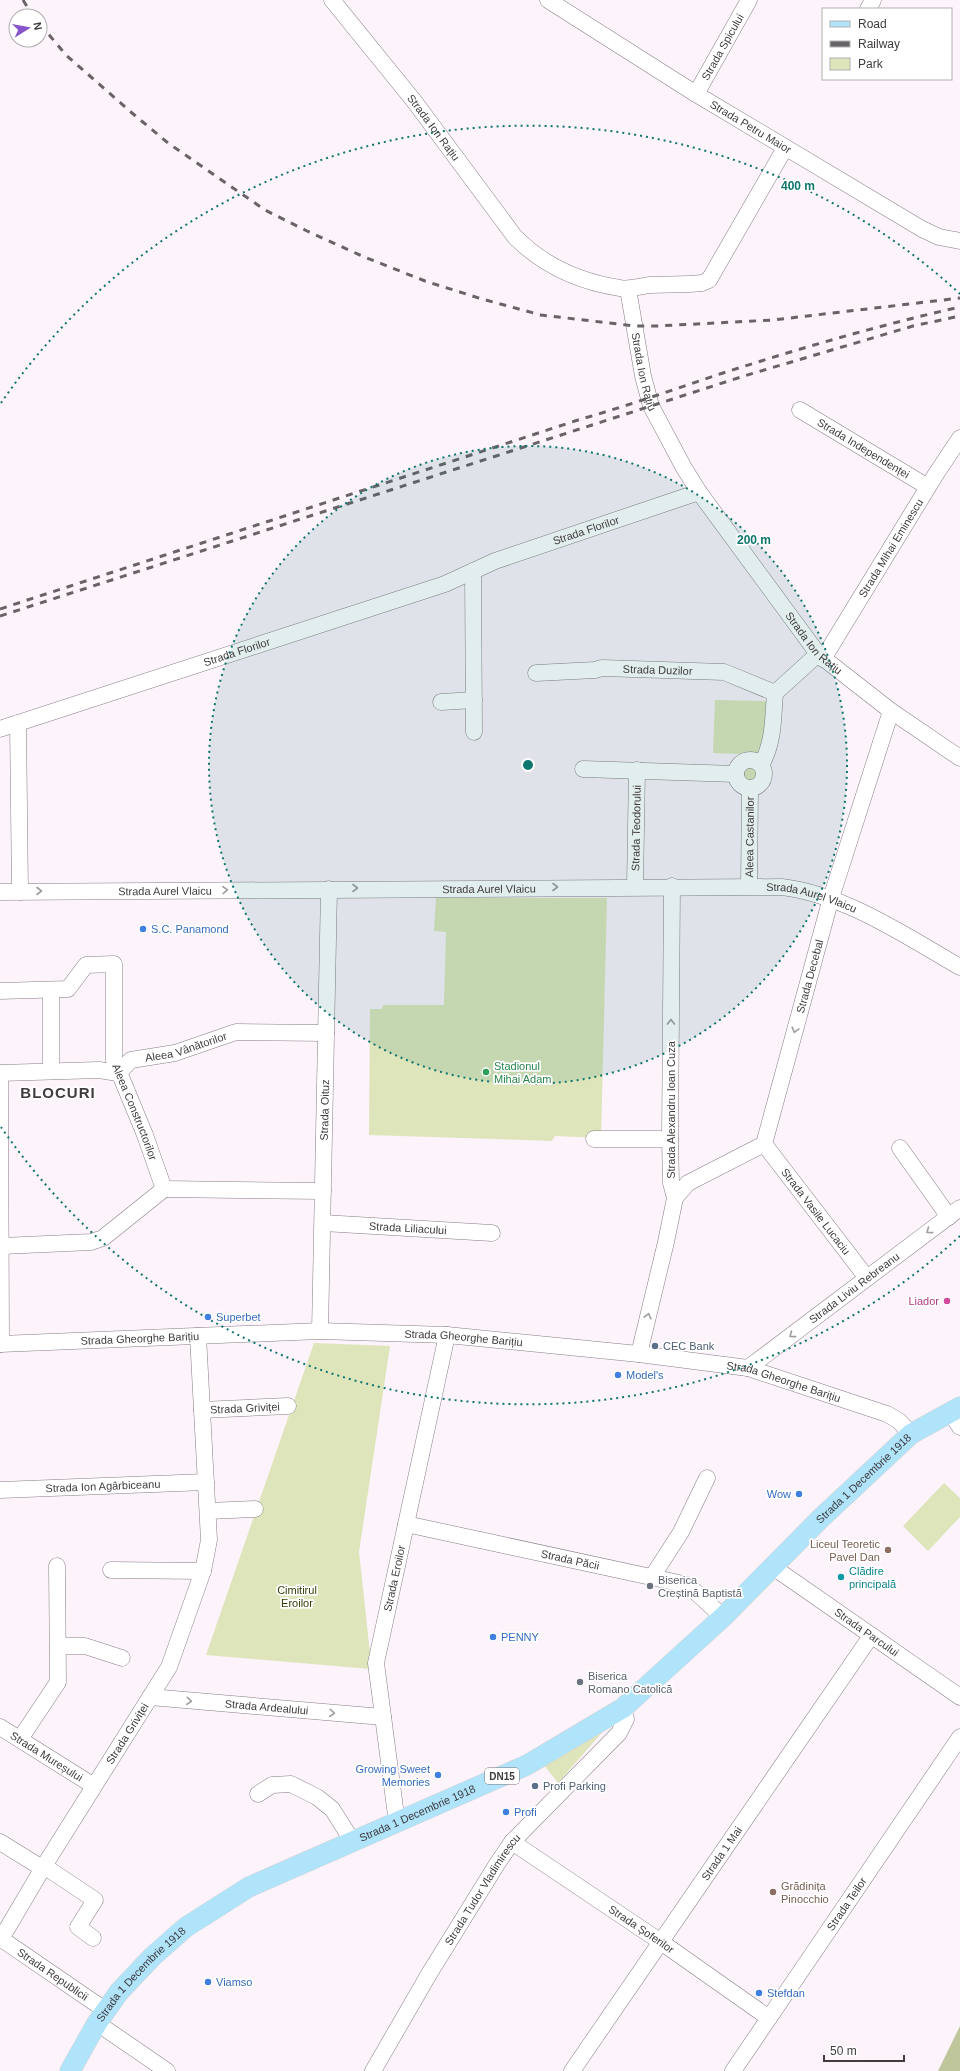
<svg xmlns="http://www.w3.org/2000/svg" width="960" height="2071" font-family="Helvetica,sans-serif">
	<rect width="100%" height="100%" fill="#fcf3fb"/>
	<path fill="#dee5bb" d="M 715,700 L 766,701 L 764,755 L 713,753 Z
		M740 774a10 10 0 1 1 20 0a10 10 0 1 1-20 0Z
		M 436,898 L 607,898 L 601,1138 L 555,1136 L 552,1141 L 369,1135 L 370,1009 L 382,1009 L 383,1005 L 444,1005 L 446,932 L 434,931 Z
		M 314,1343 L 390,1346 L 359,1552 L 370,1653 L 370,1669 L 206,1655 Z
		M 944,1483 L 960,1498 L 960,1517 L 928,1551 L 903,1526 Z
		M 606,1728 L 558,1783 L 543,1764 Z"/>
	<path fill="#bfc69c" d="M 960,2026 L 960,2071 L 938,2071 Z"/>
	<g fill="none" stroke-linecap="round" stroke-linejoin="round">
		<g stroke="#867e85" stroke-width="17">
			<g id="minor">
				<path id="s1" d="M 332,0 L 414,101 L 515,237 C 543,265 580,282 620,288 C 630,290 640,286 650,285 C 667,284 685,285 702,283 L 709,280 L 785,148"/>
				<path id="s2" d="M 548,0 L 696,94 L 922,229 L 939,237 L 960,241"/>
				<path d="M 868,9 L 873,0"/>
				<path id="s3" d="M 696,94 L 749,0"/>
				<path id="s4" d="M 628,289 L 643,376 L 651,406 L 684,468 L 699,492 L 818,654 L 891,711 L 960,758"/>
				<path id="s5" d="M 800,410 L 928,487"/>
				<path d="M 473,571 L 474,732"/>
				<path id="s6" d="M 823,659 L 936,474 L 960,438"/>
				<path id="s7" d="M 536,673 L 595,670 L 602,668 L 724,672 L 775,693"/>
				<path d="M 441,702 L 474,700"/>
				<path d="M 18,723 L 20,892"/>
				<path id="s8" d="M 0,729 L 445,584 L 495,561 L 699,492"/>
				<circle cx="750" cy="774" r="14"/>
				<path d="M 761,765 C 774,743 773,718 775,693 L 818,654"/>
				<path d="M 583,769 L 736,774"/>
				<path id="s9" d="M 635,886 L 637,770"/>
				<path id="s10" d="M 749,886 L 750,788"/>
				<path id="s11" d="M 0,892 L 782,887 C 846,895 904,935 960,967"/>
				<path id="s12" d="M 0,991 L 68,989 L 86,965 L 114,964 L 114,1060 L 145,1135 L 164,1189 L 103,1238 L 91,1242 L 2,1246"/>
				<path d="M 51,1071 L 51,990"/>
				<path d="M 0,1073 L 99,1070 L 118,1073"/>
				<path id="s13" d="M 118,1073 L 131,1060 L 175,1053 L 236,1032 L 326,1033"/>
				<path d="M 0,1081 L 1,1344"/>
				<path d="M 594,1139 L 670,1139"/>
				<path id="s14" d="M 764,1144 L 867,1278"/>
				<path d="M 900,1148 L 949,1217"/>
				<path d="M 164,1189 L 323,1191"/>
				<path id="s15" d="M 675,1198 L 688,1183 L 764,1144 L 831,898 L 891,711"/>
				<path id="s16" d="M 323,1223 L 492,1233"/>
				<path id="s17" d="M 320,1331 L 329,889"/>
				<path id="s18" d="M 0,1344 L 320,1331 L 447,1335 L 639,1354 L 748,1368 L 887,1414 L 899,1421 L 911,1434"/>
				<path d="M 639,1354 L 666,1242 L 675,1198 L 671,1183 L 670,1139 L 672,886"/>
				<path id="s19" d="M 748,1368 L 960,1208"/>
				<path id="s20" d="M 202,1410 L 288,1406"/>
				<path d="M 950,1412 L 960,1427"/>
				<path id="s21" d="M 0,1490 L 206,1482"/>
				<path d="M 208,1511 L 255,1509"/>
				<path id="s22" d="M 406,1524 L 688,1585 L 723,1617"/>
				<path id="s23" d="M 773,1567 L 960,1697"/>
				<path d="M 111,1570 L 203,1571"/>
				<path d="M 652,1577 L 681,1532 L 707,1478"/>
				<path d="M 58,1646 L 85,1646 L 122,1658"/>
				<path id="s24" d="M 150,1697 L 383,1717"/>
				<path id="s25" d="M 0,1727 L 94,1786"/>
				<path d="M 20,1739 L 58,1682 L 57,1566"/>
				<path d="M 258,1794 L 272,1785 L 291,1784 L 317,1797 L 332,1809 L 353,1842"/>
				<path id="s26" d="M 397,1823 L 376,1663 L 447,1335"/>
				<path d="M 0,1842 L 42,1868"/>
				<path id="s27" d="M 512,1842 L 661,1942 L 769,2018"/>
				<path d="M 44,1866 L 95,1900 L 78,1927 L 93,1938"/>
				<path id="s28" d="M 0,1938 L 105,2010"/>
				<path id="s29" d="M 1,1939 L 44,1866 L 169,1667 L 203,1571 L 209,1540 L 198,1336"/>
				<path d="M 97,2023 L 167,2071"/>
				<path id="s30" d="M 373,2071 L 429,1974 L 497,1864 L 512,1842 L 619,1733 L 626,1719 L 623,1708"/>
				<path id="s31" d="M 572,2071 L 871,1636"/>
				<path id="s32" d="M 733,2071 L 960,1737"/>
			</g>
		</g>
		<g stroke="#d5d4d5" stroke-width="21">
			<g id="major">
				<path id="s33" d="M 70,2071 L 97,2023 L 119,1992 L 152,1957 L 186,1927 L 249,1887 L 527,1765 L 623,1708 L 723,1617 L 820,1519 L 911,1434 L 960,1407"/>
			</g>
		</g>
		<use href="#minor" stroke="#fff" stroke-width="16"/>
		<use href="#major" stroke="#b0e4fa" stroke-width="20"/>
		<path stroke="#686367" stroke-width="3" stroke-dasharray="7 7" stroke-linecap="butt" d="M 23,0 L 33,16
			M 40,24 L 66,55 L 132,113 L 168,143 L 265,210 L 307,231 L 362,256 L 425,281 L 482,299 L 541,315 L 635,326 L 657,326 L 773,320 L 960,298
			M 0,609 L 578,420 C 627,406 675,389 723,373 C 801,348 880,325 960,307
			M 0,616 L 744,376 L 913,326 L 960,316"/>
	</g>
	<defs><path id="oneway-chevron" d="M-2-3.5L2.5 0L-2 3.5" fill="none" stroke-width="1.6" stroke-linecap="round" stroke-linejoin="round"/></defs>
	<g stroke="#9f9d9e">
		<use href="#oneway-chevron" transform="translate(555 887)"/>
		<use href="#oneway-chevron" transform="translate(355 888)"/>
		<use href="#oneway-chevron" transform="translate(225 890) rotate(-1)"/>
		<use href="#oneway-chevron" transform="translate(39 891)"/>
		<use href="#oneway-chevron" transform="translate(671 1022) rotate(-90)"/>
		<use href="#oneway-chevron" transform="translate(795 1030) rotate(105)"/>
		<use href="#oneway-chevron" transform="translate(929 1231) rotate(143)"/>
		<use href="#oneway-chevron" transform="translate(648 1316) rotate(-76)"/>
		<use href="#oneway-chevron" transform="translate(792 1335) rotate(143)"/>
		<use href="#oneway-chevron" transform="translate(189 1701) rotate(5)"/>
		<use href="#oneway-chevron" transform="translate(332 1713) rotate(5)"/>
	</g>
	<circle cx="528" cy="765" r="319" fill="#0f766e" fill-opacity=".12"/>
	<g fill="none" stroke="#0f766e" stroke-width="2" stroke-dasharray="2 4">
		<circle cx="528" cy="765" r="319"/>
		<path d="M960 1236A639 639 0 0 1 1 1127M1 403A639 639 0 0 1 960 294"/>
	</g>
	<g fill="#3f7fe0" stroke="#fff" stroke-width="1.5">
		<circle cx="143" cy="929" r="4"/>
		<circle cx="208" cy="1317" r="4"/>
		<circle cx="618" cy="1375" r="4"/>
		<circle cx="799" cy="1494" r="4"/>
		<circle cx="493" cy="1637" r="4"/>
		<circle cx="438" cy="1775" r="4"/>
		<circle cx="506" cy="1812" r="4"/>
		<circle cx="208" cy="1982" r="4"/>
		<circle cx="759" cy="1993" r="4"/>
	</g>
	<circle fill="#2e9e5b" stroke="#fff" stroke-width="1.5" cx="486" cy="1072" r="4"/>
	<circle fill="#d1479c" stroke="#fff" stroke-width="1.5" cx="947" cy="1301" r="4"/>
	<g fill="#5c6f8a" stroke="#fff" stroke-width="1.5">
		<circle cx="655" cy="1346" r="4"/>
		<circle cx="535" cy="1786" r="4"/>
	</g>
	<g fill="#8d6e63" stroke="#fff" stroke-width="1.5">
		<circle cx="888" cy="1550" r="4"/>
		<circle cx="773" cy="1892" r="4"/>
	</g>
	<circle fill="#0f9aa8" stroke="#fff" stroke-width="1.5" cx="841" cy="1577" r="4"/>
	<g fill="#6b7280" stroke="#fff" stroke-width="1.5">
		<circle cx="650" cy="1586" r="4"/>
		<circle cx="580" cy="1682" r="4"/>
	</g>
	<g text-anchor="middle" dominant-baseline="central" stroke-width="3.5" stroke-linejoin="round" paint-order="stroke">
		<rect fill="#fff" stroke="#797678" stroke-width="1" x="485" y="1768" width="34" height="16" rx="3"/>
		<g font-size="10" font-weight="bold" fill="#3f3b3e">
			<text x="502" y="1776">DN15</text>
		</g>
		<g font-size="11" fill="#3f3b3e" stroke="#fff">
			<text stroke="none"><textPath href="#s3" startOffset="54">Strada Spicului</textPath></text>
			<text stroke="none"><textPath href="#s2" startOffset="239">Strada Petru Maior</textPath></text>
			<text stroke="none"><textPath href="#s1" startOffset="163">Strada Ion Rațiu</textPath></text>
			<text stroke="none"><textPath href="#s4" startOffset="84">Strada Ion Rațiu</textPath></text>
			<text stroke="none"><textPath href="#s5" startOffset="74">Strada Independenței</textPath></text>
			<text stroke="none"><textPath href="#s8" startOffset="619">Strada Florilor</textPath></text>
			<text stroke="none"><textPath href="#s6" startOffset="130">Strada Mihai Eminescu</textPath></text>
			<text stroke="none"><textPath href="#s4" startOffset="408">Strada Ion Rațiu</textPath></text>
			<text stroke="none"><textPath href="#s8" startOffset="249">Strada Florilor</textPath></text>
			<text stroke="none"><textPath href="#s7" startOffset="122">Strada Duzilor</textPath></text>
			<text stroke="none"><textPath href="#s9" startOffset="58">Strada Teodorului</textPath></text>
			<text stroke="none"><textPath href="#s10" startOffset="49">Aleea Castanilor</textPath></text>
			<text stroke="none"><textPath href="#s11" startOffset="489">Strada Aurel Vlaicu</textPath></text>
			<text stroke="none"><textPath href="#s11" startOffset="165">Strada Aurel Vlaicu</textPath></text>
			<text stroke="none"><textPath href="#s11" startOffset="813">Strada Aurel Vlaicu</textPath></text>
			<text stroke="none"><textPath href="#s15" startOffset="279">Strada Decebal</textPath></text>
			<text stroke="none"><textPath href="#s13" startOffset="75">Aleea Vânătorilor</textPath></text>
			<text stroke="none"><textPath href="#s17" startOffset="221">Strada Oituz</textPath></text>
			<text transform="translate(671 1110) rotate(-90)">Strada Alexandru Ioan Cuza</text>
			<text stroke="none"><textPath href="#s12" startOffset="278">Aleea Constructorilor</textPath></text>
			<text stroke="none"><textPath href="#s14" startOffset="85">Strada Vasile Lucaciu</textPath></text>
			<text stroke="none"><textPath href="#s16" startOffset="85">Strada Liliacului</textPath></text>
			<text stroke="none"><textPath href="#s19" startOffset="133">Strada Liviu Rebreanu</textPath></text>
			<text stroke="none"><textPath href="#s18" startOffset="464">Strada Gheorghe Barițiu</textPath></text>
			<text stroke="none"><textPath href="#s18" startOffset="140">Strada Gheorghe Barițiu</textPath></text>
			<text stroke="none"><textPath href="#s18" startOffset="788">Strada Gheorghe Barițiu</textPath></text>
			<text stroke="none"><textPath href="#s20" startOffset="43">Strada Griviței</textPath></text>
			<text stroke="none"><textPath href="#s33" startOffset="1009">Strada 1 Decembrie 1918</textPath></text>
			<text stroke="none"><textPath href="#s21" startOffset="103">Strada Ion Agârbiceanu</textPath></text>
			<text stroke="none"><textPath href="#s22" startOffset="168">Strada Păcii</textPath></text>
			<text stroke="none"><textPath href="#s26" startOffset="248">Strada Eroilor</textPath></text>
			<text stroke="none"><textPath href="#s23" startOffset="114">Strada Parcului</textPath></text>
			<text stroke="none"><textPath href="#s24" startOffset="117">Strada Ardealului</textPath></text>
			<text stroke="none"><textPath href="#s29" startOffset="241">Strada Griviței</textPath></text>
			<text stroke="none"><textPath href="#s25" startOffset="55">Strada Mureșului</textPath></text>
			<text stroke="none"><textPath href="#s33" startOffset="445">Strada 1 Decembrie 1918</textPath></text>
			<text stroke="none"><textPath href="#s31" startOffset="264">Strada 1 Mai</textPath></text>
			<text stroke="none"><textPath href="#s30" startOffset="212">Strada Tudor Vladimirescu</textPath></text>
			<text stroke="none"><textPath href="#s32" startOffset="202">Strada Teilor</textPath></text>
			<text stroke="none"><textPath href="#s27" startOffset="156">Strada Șoferilor</textPath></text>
			<text stroke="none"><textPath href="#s28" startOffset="64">Strada Republicii</textPath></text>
			<text stroke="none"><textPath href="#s33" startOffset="121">Strada 1 Decembrie 1918</textPath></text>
		</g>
		<g font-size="11" fill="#366cbe" stroke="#fff" text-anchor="start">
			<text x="151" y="929">S.C. Panamond</text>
			<text x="216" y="1317">Superbet</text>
			<text x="626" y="1375">Model's</text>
			<text x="791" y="1494" text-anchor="end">Wow</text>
			<text x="501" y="1637">PENNY</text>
			<text x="430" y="1769" text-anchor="end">Growing Sweet<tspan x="430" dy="13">Memories</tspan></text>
			<text x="514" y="1812">Profi</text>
			<text x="216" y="1982">Viamso</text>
			<text x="767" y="1993">Stefdan</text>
		</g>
		<g font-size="11" fill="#27864d" stroke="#fff" text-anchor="start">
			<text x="494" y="1066">Stadionul<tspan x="494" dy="13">Mihai Adam</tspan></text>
		</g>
		<g font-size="11" fill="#b23c85" stroke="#fff" text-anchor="end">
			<text x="939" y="1301">Liador</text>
		</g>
		<g font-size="11" fill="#4e5e75" stroke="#fff" text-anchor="start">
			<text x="663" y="1346">CEC Bank</text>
			<text x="543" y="1786">Profi Parking</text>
		</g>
		<g font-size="11" fill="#785e54" stroke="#fff" text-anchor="end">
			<text x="880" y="1544">Liceul Teoretic<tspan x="880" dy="13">Pavel Dan</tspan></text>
			<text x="781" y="1886" text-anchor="start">Grădinița<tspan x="781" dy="13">Pinocchio</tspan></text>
		</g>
		<g font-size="11" fill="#0d838f" stroke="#fff" text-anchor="start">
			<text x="849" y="1571">Clădire<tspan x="849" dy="13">principală</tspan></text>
		</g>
		<g font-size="11" fill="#5b616d" stroke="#fff" text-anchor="start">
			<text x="658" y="1580">Biserica<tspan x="658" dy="13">Creștină Baptistă</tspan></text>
			<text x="588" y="1676">Biserica<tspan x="588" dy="13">Romano Catolică</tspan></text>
		</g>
		<g font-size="11" fill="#363c09" stroke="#fff">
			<text x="297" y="1590">Cimitirul<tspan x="297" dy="13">Eroilor</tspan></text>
		</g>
		<g font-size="15" font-weight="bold" letter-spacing="1" fill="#3f3b3e" stroke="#fff">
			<text x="58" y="1092">BLOCURI</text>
		</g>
	</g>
	<circle cx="528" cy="765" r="6" fill="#0f766e" stroke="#fff" stroke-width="2"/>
	<g font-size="12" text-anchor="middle" font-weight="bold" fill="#0f766e" stroke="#fff" stroke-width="3.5" stroke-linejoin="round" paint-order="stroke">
		<text x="798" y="190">400 m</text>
		<text x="754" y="544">200 m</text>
	</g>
	<rect x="822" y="8" width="130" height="72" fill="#ffffff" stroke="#b2b1b2"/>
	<rect x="830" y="21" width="20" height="6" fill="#b0e4fa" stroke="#b2b1b2"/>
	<text x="858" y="28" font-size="12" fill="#3f3b3e">Road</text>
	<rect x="830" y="41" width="20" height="6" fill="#686367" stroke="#b2b1b2"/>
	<text x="858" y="48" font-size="12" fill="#3f3b3e">Railway</text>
	<rect x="830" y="58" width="20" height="12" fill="#dee5bb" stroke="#b2b1b2"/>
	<text x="858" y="68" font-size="12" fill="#3f3b3e">Park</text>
	<g transform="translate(28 28) rotate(79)"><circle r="19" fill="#ffffff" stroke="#b2b1b2"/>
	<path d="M0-3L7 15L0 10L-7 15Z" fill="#8554cc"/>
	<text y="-6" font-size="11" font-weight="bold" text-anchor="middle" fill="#3f3b3e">N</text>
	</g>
	<path d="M824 2055v6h80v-6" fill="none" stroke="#3f3b3e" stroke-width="2"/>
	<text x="830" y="2055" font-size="12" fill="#3f3b3e" stroke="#ffffff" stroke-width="3" paint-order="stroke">50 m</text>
</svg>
